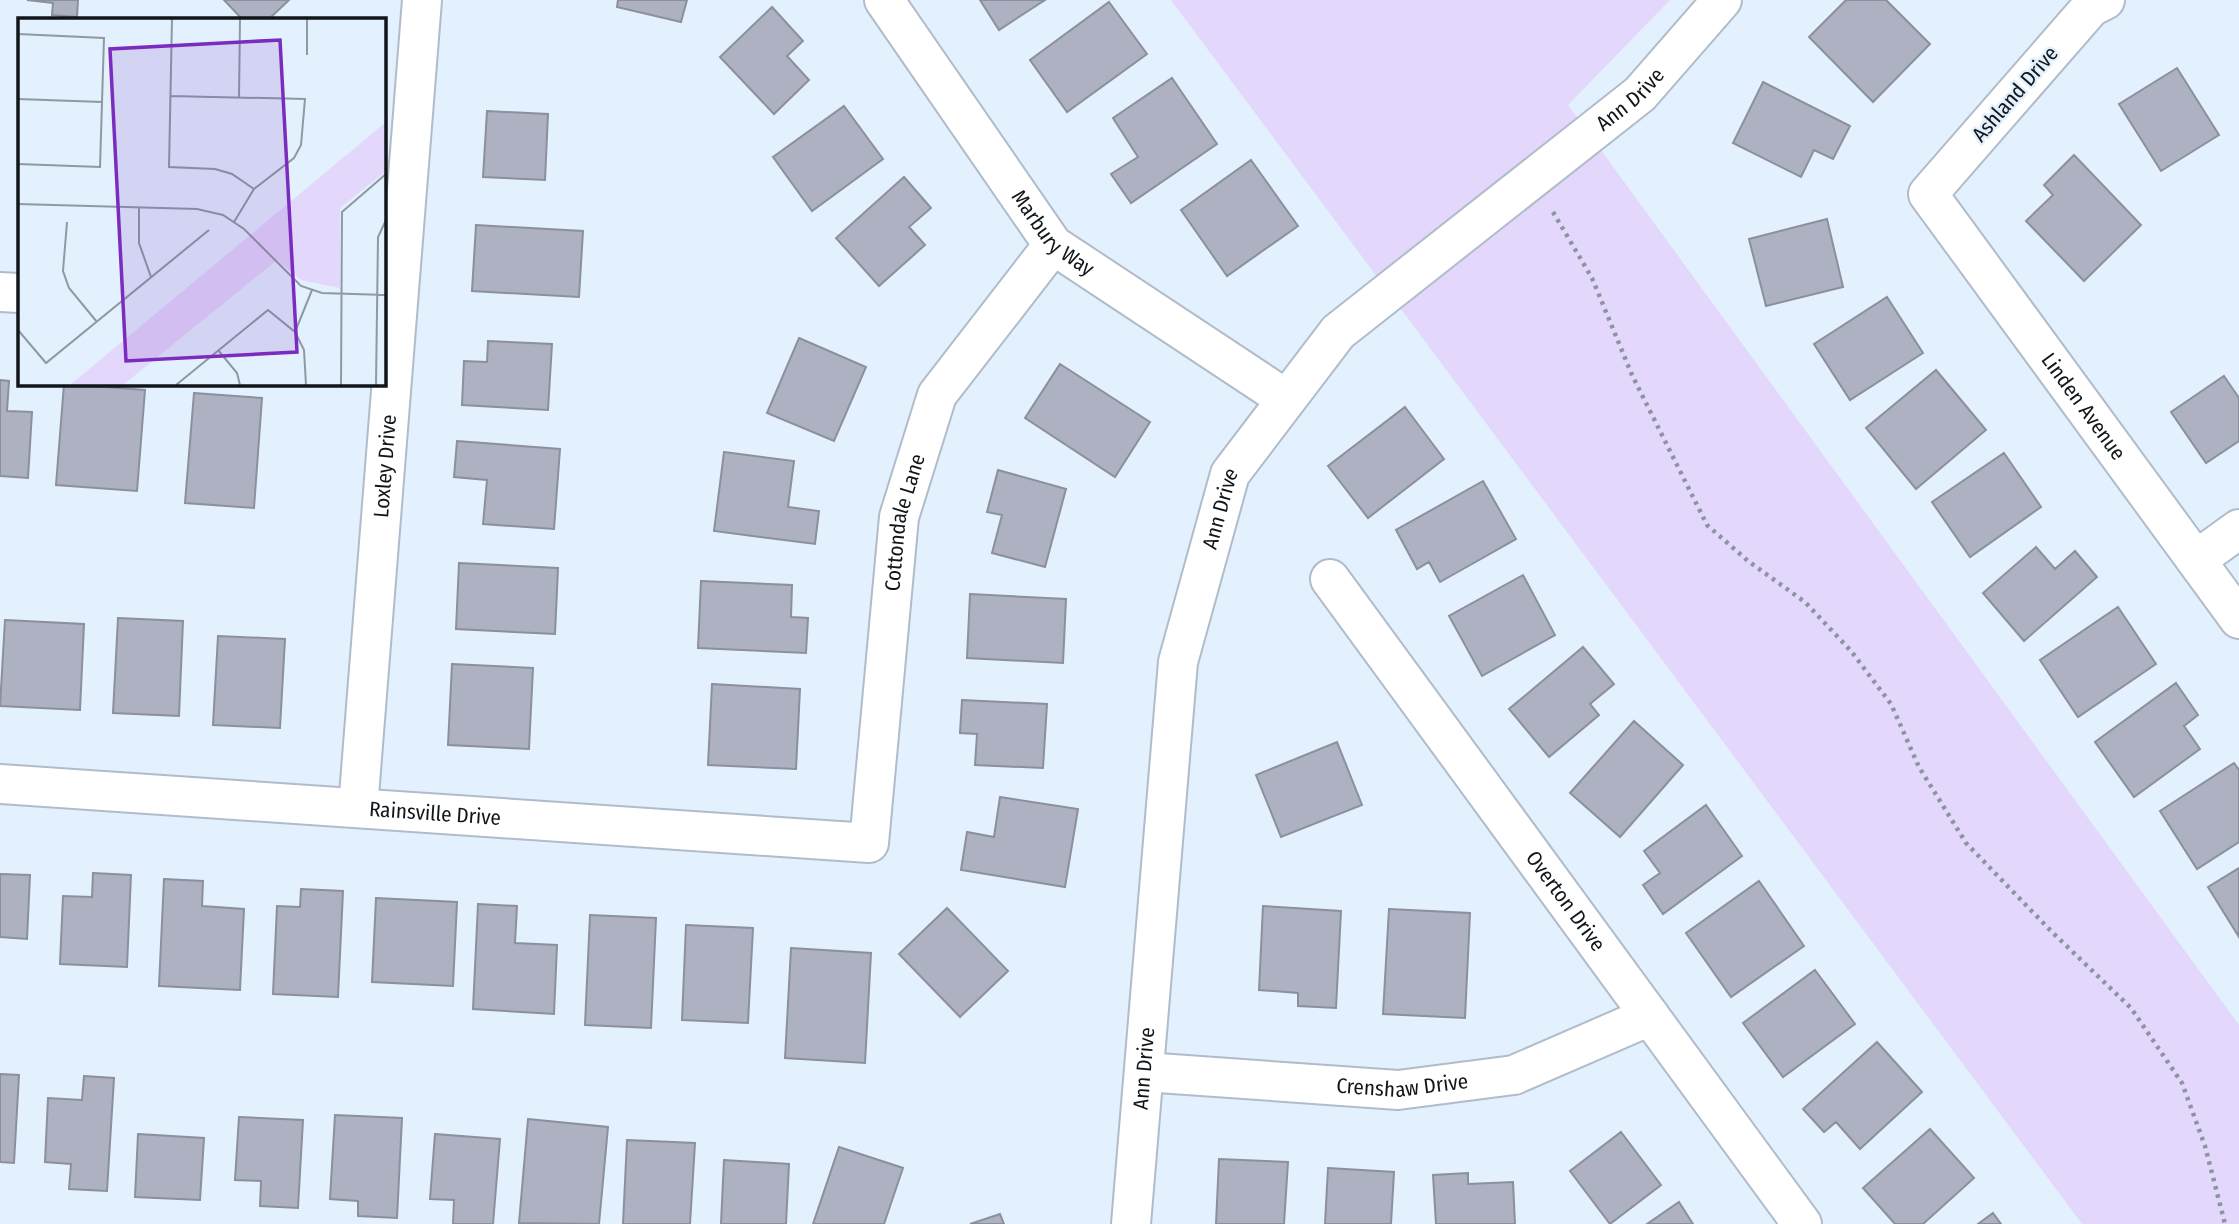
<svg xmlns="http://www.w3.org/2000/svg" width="2239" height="1224" font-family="'Fira Sans Condensed',sans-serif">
	<rect width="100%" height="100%" fill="#e3f0fd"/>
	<path fill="#e3d7fc" d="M 1171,0 L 1670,0 L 1568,105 L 2239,1025 L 2239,1224 L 2082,1224 Z"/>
	<path fill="#adb1c1" stroke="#8b8f9e" stroke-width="2" d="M 27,0 L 78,0 L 77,17 L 52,15 L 53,3 Z
		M 224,0 L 289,0 L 269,19 L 242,19 Z
		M 618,0 L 687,0 L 681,22 L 617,7 Z
		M 980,0 L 1045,0 L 999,30 Z
		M 1846,0 L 1886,0 L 1930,44 L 1873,102 L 1809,37 Z
		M 1109,2 L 1147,54 L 1067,112 L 1030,60 Z
		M 772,7 L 803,41 L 787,56 L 809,80 L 774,114 L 720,57 Z
		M 2177,68 L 2219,135 L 2161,171 L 2119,104 Z
		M 1172,78 L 1217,144 L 1131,203 L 1111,174 L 1138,157 L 1113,118 Z
		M 1763,82 L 1850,126 L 1833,159 L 1814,150 L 1801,177 L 1733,143 Z
		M 844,106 L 883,159 L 812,211 L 773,157 Z
		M 487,111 L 548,114 L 545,180 L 483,177 Z
		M 2074,155 L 2141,225 L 2084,281 L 2026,221 L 2053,195 L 2044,185 Z
		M 1251,160 L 1298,226 L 1227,276 L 1181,210 Z
		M 904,177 L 931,208 L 909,227 L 925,245 L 879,286 L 836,238 Z
		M 1827,219 L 1843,287 L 1766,306 L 1749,239 Z
		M 476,225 L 583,231 L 579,297 L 472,291 Z
		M 1887,297 L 1923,353 L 1850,400 L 1814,344 Z
		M 799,338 L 866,367 L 834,441 L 767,413 Z
		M 488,341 L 552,344 L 548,410 L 462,405 L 464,361 L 487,362 Z
		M 1060,364 L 1150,422 L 1115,477 L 1025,418 Z
		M 1936,370 L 1986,430 L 1916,489 L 1866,428 Z
		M 2224,376 L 2239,398 L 2239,441 L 2206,463 L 2171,412 Z
		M 0,380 L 9,381 L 7,411 L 32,412 L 28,478 L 0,476 Z
		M 64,384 L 145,390 L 137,491 L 56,485 Z
		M 194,393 L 262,398 L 254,508 L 185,503 Z
		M 1405,407 L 1444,459 L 1368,518 L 1328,466 Z
		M 457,441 L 560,449 L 554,529 L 483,524 L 487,480 L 454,477 Z
		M 724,452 L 794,461 L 788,507 L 819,511 L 815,544 L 714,531 Z
		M 2004,453 L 2041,507 L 1970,557 L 1932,502 Z
		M 998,470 L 1066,489 L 1045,567 L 992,553 L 1002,515 L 987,512 Z
		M 1483,481 L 1516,539 L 1440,582 L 1429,562 L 1417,569 L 1396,530 Z
		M 2036,547 L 2055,569 L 2075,551 L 2097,577 L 2024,641 L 1983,593 Z
		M 459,563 L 558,568 L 555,634 L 456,629 Z
		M 1523,575 L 1555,635 L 1482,676 L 1449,616 Z
		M 701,581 L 792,585 L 791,617 L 808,618 L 806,653 L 698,648 Z
		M 970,594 L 1066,599 L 1063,663 L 967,658 Z
		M 2118,607 L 2156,664 L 2078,717 L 2040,660 Z
		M 118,618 L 183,621 L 179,716 L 113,713 Z
		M 5,620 L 84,624 L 80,710 L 0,706 Z
		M 218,636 L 285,639 L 280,728 L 213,725 Z
		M 1583,647 L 1614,684 L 1590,704 L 1599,715 L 1549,757 L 1509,709 Z
		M 452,664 L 533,668 L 529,749 L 448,745 Z
		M 2176,683 L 2198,715 L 2184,726 L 2200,749 L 2134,797 L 2095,742 Z
		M 712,684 L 800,689 L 796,769 L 708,765 Z
		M 962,700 L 1047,704 L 1043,768 L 975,765 L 977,734 L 960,733 Z
		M 1634,721 L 1683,765 L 1620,837 L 1570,793 Z
		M 1337,742 L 1362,805 L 1281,837 L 1256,775 Z
		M 2234,763 L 2239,770 L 2239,842 L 2197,869 L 2160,811 Z
		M 1000,797 L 1078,809 L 1065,887 L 961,870 L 967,832 L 994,837 Z
		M 1706,805 L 1742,856 L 1663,914 L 1643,885 L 1660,873 L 1644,851 Z
		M 2239,868 L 2239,937 L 2208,887 Z
		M 93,873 L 131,875 L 127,967 L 60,964 L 63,896 L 92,897 Z
		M 0,874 L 30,875 L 27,939 L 0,937 Z
		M 164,879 L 203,881 L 202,906 L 244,909 L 240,990 L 159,986 Z
		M 1759,881 L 1804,946 L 1731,997 L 1686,933 Z
		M 301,889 L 343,891 L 338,997 L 273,994 L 277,906 L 300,907 Z
		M 376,898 L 457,902 L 453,986 L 372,982 Z
		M 478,904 L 517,906 L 515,943 L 557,945 L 554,1014 L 473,1009 Z
		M 1263,906 L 1341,911 L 1336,1008 L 1298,1006 L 1298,993 L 1259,990 Z
		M 947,908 L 1008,971 L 960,1017 L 899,954 Z
		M 1389,909 L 1470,913 L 1465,1018 L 1383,1014 Z
		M 590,915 L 656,918 L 651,1028 L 585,1025 Z
		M 686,925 L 753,928 L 748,1023 L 682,1020 Z
		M 791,948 L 871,953 L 865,1063 L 785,1058 Z
		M 1815,970 L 1855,1024 L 1783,1077 L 1743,1023 Z
		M 1877,1042 L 1922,1092 L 1860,1149 L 1836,1122 L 1824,1132 L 1803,1109 Z
		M 0,1074 L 19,1075 L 14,1163 L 0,1162 Z
		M 84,1076 L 114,1078 L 107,1191 L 69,1189 L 71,1164 L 45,1162 L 48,1098 L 82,1100 Z
		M 335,1115 L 402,1118 L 397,1218 L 358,1216 L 358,1201 L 330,1199 Z
		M 239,1117 L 303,1120 L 298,1208 L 260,1206 L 261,1181 L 235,1180 Z
		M 528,1119 L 608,1127 L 599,1224 L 519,1223 Z
		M 1930,1129 L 1974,1178 L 1923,1224 L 1895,1224 L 1863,1188 Z
		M 1621,1132 L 1661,1185 L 1610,1224 L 1570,1171 Z
		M 138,1134 L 204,1138 L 200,1200 L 135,1197 Z
		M 435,1134 L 500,1139 L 493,1224 L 453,1224 L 454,1200 L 430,1199 Z
		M 627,1140 L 695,1143 L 690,1224 L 623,1224 Z
		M 839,1147 L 903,1168 L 884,1224 L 813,1224 Z
		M 1219,1159 L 1288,1162 L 1284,1224 L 1216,1224 Z
		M 724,1160 L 789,1164 L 786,1224 L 721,1224 Z
		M 1328,1168 L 1394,1172 L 1391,1224 L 1325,1224 Z
		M 1468,1173 L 1468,1184 L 1513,1182 L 1515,1224 L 1436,1224 L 1433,1175 Z
		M 1679,1202 L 1693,1224 L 1647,1224 Z
		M 1993,1213 L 2001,1224 L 1978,1224 Z
		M 1000,1214 L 1004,1224 L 970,1224 Z"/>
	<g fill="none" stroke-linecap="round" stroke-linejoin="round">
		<g stroke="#b0bcc9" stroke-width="42">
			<g id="street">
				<path id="s1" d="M 884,0 L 1053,245 L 1286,399"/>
				<path id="s2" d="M 2105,0 L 2091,7 L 1928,194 L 2239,619"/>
				<path d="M 0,292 L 19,293"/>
				<path d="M 2196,560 L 2239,529"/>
				<path id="s3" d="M 1330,579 L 1802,1224"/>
				<path id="s4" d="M 0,784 L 869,843 L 899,517 L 937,395 L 1053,245"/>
				<path id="s5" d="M 358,808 L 422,0"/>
				<path id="s6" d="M 1144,1072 L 1398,1090 L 1514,1075 L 1650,1016"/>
				<path id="s7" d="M 1131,1224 L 1178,662 L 1230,474 L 1338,332 L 1640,94 L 1722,0"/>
			</g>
		</g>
		<path stroke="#8c959f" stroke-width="4.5" stroke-dasharray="3.5 5" stroke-linecap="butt" d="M 1553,212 L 1592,278 L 1632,375 L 1707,525 L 1748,561 L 1805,602 L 1851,651 L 1891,704 L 1919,767 L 1966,843 L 2051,931 L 2131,1008 L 2182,1083 L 2205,1146 L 2225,1224"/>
		<use href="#street" stroke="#fff" stroke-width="38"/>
	</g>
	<g text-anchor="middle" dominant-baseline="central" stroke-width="5" stroke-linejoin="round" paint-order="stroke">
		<g font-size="21" fill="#11161a" stroke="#e3f0fd">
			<text transform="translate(2015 94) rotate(-49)">Ashland Drive</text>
			<text stroke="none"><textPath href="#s7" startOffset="1311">Ann Drive</textPath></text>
			<text stroke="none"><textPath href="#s1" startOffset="289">Marbury Way</textPath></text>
			<text stroke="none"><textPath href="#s2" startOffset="527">Linden Avenue</textPath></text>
			<text stroke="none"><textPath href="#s5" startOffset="343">Loxley Drive</textPath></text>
			<text stroke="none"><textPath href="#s7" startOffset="723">Ann Drive</textPath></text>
			<text stroke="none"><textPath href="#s4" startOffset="1194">Cottondale Lane</textPath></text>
			<text stroke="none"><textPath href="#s4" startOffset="436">Rainsville Drive</textPath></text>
			<text stroke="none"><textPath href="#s3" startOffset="399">Overton Drive</textPath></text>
			<text stroke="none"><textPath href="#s7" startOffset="156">Ann Drive</textPath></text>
			<text stroke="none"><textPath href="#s6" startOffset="259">Crenshaw Drive</textPath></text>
		</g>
	</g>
	<g transform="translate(18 18)">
		<rect width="368" height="368" fill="#e3f0fd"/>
		<path d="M 367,105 L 367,154 L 322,190 L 322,270 L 283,262 L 259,242 L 105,367 L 52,367 Z" fill="#e3d7fc"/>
		<path fill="none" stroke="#8f99a2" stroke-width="2" d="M 154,1 L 151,149 L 197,151 L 214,156 L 236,171M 0,16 L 86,20 L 82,149 L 0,146M 289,37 L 289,1M 152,78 L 287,81 L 283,127 L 276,140 L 236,171 L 216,204M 221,80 L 222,1M 0,81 L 84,84M 0,186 L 179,191 L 205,197 L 226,211 L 283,268 L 304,275 L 368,277M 121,189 L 121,225 L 133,259M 49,204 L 45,253 L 51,270 L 79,304M 0,312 L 28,345 L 191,212M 277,314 L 294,272M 200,332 L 219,355 L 222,367M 158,367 L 250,292 L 277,314 L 286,332 L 288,367M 323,367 L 324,194 L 368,156M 358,367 L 360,219 L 368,202"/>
		<path fill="#7b2cbf" fill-opacity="0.15" stroke="#7b2cbf" stroke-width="3.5" d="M 262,22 L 279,334 L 108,343 L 92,31 Z"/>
		<rect width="368" height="368" fill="none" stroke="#11161a" stroke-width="3.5"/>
	</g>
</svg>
